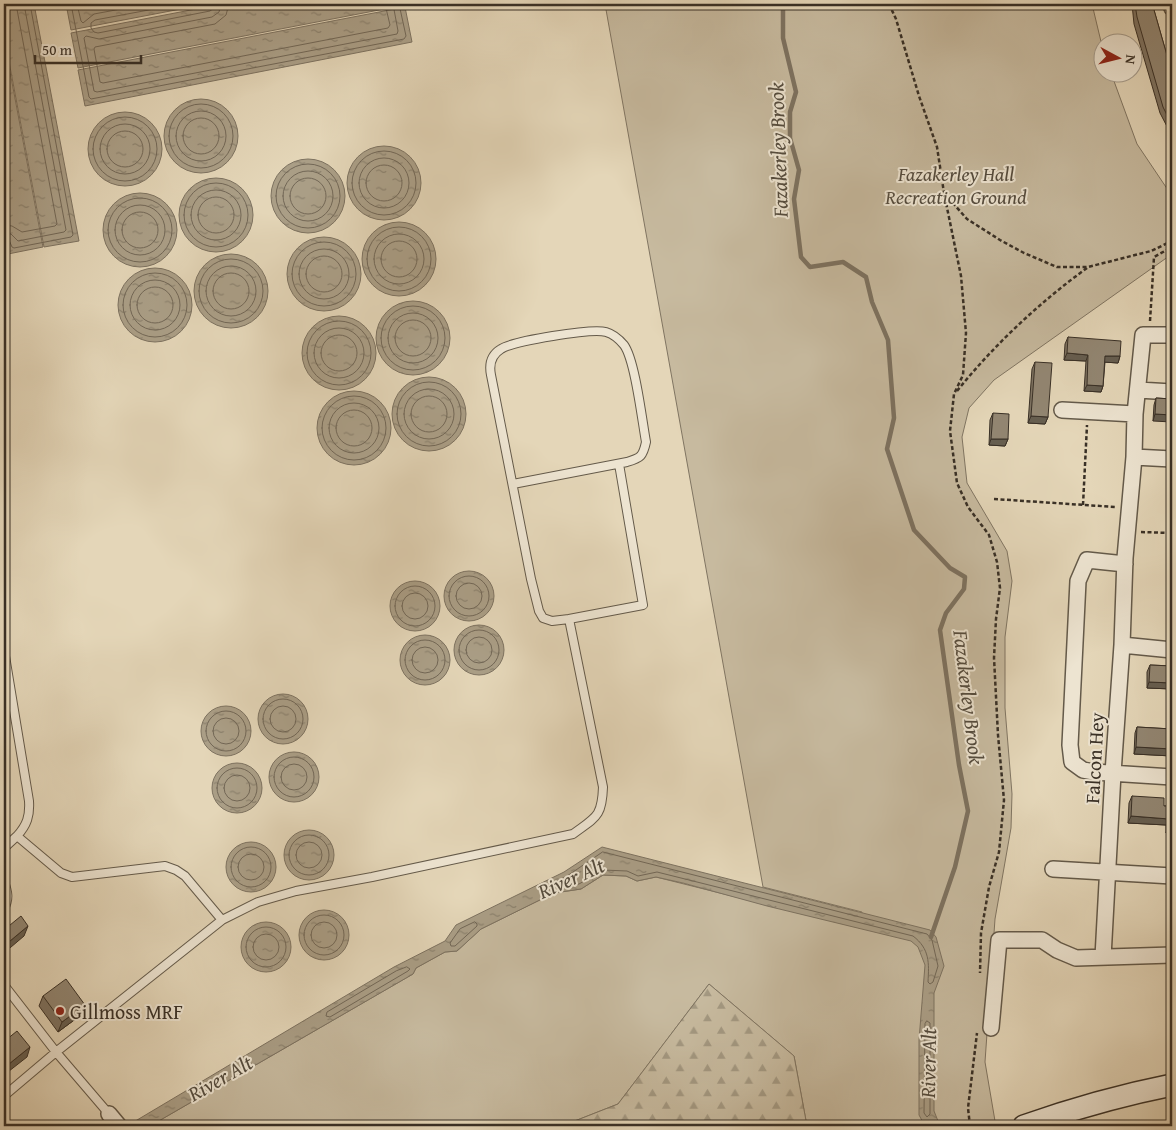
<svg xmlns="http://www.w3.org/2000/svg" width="1176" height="1130" font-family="'Gentium Book Plus',serif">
	<defs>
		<pattern id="forest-firs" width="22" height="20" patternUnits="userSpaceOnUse" patternTransform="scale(1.25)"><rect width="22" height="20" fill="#c7ba9f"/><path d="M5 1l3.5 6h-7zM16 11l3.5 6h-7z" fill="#a39881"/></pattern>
		<pattern id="water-ripples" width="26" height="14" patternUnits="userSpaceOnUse" patternTransform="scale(1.25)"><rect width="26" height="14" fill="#aa9e86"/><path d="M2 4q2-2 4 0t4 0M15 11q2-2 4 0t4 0" fill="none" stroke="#8b816d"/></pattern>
	</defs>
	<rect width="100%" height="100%" fill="#e4d6b8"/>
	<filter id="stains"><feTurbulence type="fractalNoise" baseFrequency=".004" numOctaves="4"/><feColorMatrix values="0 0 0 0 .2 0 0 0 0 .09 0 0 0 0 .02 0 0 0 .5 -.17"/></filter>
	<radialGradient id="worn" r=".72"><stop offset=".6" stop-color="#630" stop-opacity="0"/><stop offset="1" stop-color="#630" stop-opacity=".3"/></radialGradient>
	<path fill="#c7ba9f" stroke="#807562" d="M 605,4 L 1092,4 L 1103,50 L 1104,72 L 1111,73 L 1137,144 L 1172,196 L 1172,254 L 994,380 L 969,408 L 962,437 L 967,483 L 1007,551 L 1012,581 L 1005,637 L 1005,708 L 1012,794 L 1011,828 L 995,919 L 985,1062 L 995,1121 L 980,1126 L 807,1126 L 794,1056 L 709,984 L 618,1104 L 562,1126 L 150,1126 L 413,974 L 416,968 L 445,952 L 457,951 L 481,929 L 554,893 L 581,889 L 603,875 L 626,876 L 637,881 L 656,877 L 860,928 L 862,912 L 763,887 Z"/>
	<path fill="url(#forest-firs)" stroke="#807562" d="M 709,984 L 794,1056 L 807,1126 L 562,1126 L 618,1104 Z"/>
	<path fill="url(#water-ripples)" stroke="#7d7260" d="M 4,4 L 34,4 L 79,241 L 44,247 L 4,35 Z
		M 66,4 L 207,4 L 71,30 Z
		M 222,4 L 404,4 L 405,5 L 78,68 L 71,33 Z
		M 405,7 L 412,42 L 85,106 L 78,70 Z
		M 4,40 L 43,247 L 8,254 L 4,232 Z
		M164 136a37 37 0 1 1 74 0a37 37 0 1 1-74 0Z
		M88 149a37 37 0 1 1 74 0a37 37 0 1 1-74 0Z
		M347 183a37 37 0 1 1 74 0a37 37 0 1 1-74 0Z
		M271 196a37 37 0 1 1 74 0a37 37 0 1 1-74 0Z
		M179 215a37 37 0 1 1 74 0a37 37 0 1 1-74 0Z
		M103 230a37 37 0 1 1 74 0a37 37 0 1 1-74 0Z
		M362 259a37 37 0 1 1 74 0a37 37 0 1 1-74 0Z
		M287 274a37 37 0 1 1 74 0a37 37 0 1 1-74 0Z
		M194 291a37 37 0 1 1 74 0a37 37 0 1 1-74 0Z
		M118 305a37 37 0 1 1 74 0a37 37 0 1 1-74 0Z
		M376 338a37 37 0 1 1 74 0a37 37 0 1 1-74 0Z
		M302 353a37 37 0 1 1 74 0a37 37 0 1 1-74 0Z
		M392 414a37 37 0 1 1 74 0a37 37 0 1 1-74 0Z
		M317 428a37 37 0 1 1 74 0a37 37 0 1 1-74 0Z
		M444 596a25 25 0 1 1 50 0a25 25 0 1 1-50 0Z
		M390 606a25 25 0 1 1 50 0a25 25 0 1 1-50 0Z
		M454 650a25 25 0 1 1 50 0a25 25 0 1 1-50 0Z
		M400 660a25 25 0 1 1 50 0a25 25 0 1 1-50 0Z
		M258 719a25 25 0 1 1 50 0a25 25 0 1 1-50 0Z
		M201 731a25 25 0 1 1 50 0a25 25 0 1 1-50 0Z
		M269 777a25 25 0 1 1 50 0a25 25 0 1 1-50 0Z
		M212 788a25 25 0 1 1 50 0a25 25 0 1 1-50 0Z
		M284 855a25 25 0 1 1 50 0a25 25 0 1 1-50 0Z
		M226 867a25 25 0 1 1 50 0a25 25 0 1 1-50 0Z
		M 602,847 L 930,930 L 936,937 L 944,966 L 934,993 L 934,1111 L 940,1126 L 925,1126 L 919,1115 L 919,1040 L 925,965 L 918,947 L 911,941 L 767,906 L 683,883 L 656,877 L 637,881 L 626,876 L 603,875 L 581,889 L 554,893 L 481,929 L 457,951 L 445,952 L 416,968 L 413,974 L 150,1126 L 127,1126 L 394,967 L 445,941 L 456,925 L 564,872 Z
		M299 935a25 25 0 1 1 50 0a25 25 0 1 1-50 0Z
		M241 947a25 25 0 1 1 50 0a25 25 0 1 1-50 0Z"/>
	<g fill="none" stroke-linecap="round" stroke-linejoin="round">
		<path stroke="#726756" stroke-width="1" d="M 71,4 L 89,97 L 91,99 L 404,39 L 406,36 L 399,4
			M 77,4 L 81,21 L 83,23 L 94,14 L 148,4
			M 181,4 L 95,20 L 91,23 L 91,28 L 94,32 L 98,33 L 210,11 L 214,8 L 215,4
			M 221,4 L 219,12 L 212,17 L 99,39 L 86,36 L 84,38 L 94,91 L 97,92 L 397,34 L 398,31 L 393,4
			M 229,4 L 226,15 L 215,24 L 95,47 L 94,49 L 100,82 L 103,83 L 388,28 L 390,25 L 385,4
			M169 136a32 32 0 1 1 64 0a32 32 0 1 1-64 0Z
			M176 136a25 25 0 1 1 50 0a25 25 0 1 1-50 0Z
			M93 149a32 32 0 1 1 64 0a32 32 0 1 1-64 0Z
			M183 136a18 18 0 1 1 36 0a18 18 0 1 1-36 0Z
			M100 149a25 25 0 1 1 50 0a25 25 0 1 1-50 0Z
			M107 149a18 18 0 1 1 36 0a18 18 0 1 1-36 0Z
			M352 183a32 32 0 1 1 64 0a32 32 0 1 1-64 0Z
			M359 183a25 25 0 1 1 50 0a25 25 0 1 1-50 0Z
			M276 196a32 32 0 1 1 64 0a32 32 0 1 1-64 0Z
			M366 183a18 18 0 1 1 36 0a18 18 0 1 1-36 0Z
			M283 196a25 25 0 1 1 50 0a25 25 0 1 1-50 0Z
			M290 196a18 18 0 1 1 36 0a18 18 0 1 1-36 0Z
			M184 215a32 32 0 1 1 64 0a32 32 0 1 1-64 0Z
			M191 215a25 25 0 1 1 50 0a25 25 0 1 1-50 0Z
			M198 215a18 18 0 1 1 36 0a18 18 0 1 1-36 0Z
			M108 230a32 32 0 1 1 64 0a32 32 0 1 1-64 0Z
			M115 230a25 25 0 1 1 50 0a25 25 0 1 1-50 0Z
			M122 230a18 18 0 1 1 36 0a18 18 0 1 1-36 0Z
			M 4,225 L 12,226 L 22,232 L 55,226 L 57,224 L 16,4
			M367 259a32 32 0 1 1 64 0a32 32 0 1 1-64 0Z
			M 4,233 L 11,234 L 18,241 L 64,232 L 66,230 L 24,4
			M374 259a25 25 0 1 1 50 0a25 25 0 1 1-50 0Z
			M 4,239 L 9,240 L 12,247 L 14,248 L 71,237 L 73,235 L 30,4
			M381 259a18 18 0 1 1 36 0a18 18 0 1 1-36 0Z
			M292 274a32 32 0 1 1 64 0a32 32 0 1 1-64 0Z
			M299 274a25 25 0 1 1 50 0a25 25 0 1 1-50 0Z
			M306 274a18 18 0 1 1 36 0a18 18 0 1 1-36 0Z
			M199 291a32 32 0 1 1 64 0a32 32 0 1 1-64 0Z
			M206 291a25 25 0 1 1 50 0a25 25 0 1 1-50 0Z
			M213 291a18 18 0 1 1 36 0a18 18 0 1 1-36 0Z
			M123 305a32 32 0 1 1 64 0a32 32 0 1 1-64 0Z
			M130 305a25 25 0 1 1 50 0a25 25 0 1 1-50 0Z
			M137 305a18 18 0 1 1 36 0a18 18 0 1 1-36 0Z
			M381 338a32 32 0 1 1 64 0a32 32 0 1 1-64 0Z
			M388 338a25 25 0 1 1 50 0a25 25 0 1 1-50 0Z
			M395 338a18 18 0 1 1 36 0a18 18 0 1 1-36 0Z
			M307 353a32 32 0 1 1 64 0a32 32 0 1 1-64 0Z
			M314 353a25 25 0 1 1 50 0a25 25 0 1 1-50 0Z
			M321 353a18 18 0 1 1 36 0a18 18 0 1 1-36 0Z
			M397 414a32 32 0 1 1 64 0a32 32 0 1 1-64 0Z
			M404 414a25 25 0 1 1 50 0a25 25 0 1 1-50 0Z
			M411 414a18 18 0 1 1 36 0a18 18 0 1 1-36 0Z
			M322 428a32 32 0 1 1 64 0a32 32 0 1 1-64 0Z
			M329 428a25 25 0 1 1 50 0a25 25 0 1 1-50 0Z
			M336 428a18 18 0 1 1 36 0a18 18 0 1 1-36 0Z
			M449 596a20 20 0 1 1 40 0a20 20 0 1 1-40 0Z
			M456 596a13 13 0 1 1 26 0a13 13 0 1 1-26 0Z
			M395 606a20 20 0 1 1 40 0a20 20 0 1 1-40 0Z
			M402 606a13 13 0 1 1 26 0a13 13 0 1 1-26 0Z
			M459 650a20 20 0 1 1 40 0a20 20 0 1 1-40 0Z
			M466 650a13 13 0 1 1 26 0a13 13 0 1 1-26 0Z
			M405 660a20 20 0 1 1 40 0a20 20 0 1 1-40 0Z
			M412 660a13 13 0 1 1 26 0a13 13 0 1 1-26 0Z
			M263 719a20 20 0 1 1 40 0a20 20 0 1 1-40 0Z
			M270 719a13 13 0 1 1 26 0a13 13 0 1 1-26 0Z
			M206 731a20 20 0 1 1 40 0a20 20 0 1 1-40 0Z
			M213 731a13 13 0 1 1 26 0a13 13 0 1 1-26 0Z
			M274 777a20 20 0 1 1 40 0a20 20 0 1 1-40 0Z
			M281 777a13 13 0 1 1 26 0a13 13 0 1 1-26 0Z
			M217 788a20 20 0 1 1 40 0a20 20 0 1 1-40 0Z
			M224 788a13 13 0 1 1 26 0a13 13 0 1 1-26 0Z
			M289 855a20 20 0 1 1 40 0a20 20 0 1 1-40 0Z
			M296 855a13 13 0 1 1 26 0a13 13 0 1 1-26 0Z
			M231 867a20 20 0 1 1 40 0a20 20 0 1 1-40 0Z
			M 603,852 L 927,934 L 932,940 L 938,966 L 933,982 L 930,984 L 928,982 C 929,963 930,949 913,936 L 657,872 L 638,876 L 627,871 L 603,870 L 579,884 L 565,887 L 550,887 L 551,884 L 567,876 Z
			M238 867a13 13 0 1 1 26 0a13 13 0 1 1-26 0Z
			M304 935a20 20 0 1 1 40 0a20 20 0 1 1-40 0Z
			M311 935a13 13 0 1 1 26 0a13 13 0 1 1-26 0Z
			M 475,922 L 477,924 L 477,926 L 455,946 L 451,946 L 450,943 L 460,929 Z
			M246 947a20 20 0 1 1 40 0a20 20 0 1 1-40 0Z
			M253 947a13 13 0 1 1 26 0a13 13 0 1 1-26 0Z
			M 407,967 L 410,969 L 408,971 L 330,1017 L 326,1016 L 327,1012 L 396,971 Z
			M 927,1021 L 930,1023 L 930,1114 L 927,1117 L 924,1113 L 925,1024 Z"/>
		<path stroke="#7d7260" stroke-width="4.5" d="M 783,4 L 783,38 L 796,92 L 790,112 L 790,138 L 799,170 L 794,199 L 801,257 L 810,267 L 843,262 L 866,277 L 872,302 L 888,340 L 894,418 L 887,449 L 914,530 L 950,568 L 965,577 L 964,589 L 946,613 L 940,630 L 959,765 L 968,811 L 955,867 L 931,937"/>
		<g stroke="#645a4a" stroke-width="10">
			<path id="lane" d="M 569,619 L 643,605 L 619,464
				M 4,650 L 29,801 C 30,816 27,825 17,836
				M 4,848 L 17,836 L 61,873 L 72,877 L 165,866 L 176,870 L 185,876 L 222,920 L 56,1052 L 4,1096
				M 4,882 C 8,892 9,899 4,909
				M 222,920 L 258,902 L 296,891 L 372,877 L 573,834 C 596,817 602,817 603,787 L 569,619 L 552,621 L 543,618 L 539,611 L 531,579 L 491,375 C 489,365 491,355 501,349 C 513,341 592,328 606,332 C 613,334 619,339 624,345 C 635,360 642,420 646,442 C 643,456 641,458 627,462 L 513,484
				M 4,985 L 56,1052 L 109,1114"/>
		</g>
		<g stroke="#645a4a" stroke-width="18">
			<path id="street" d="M 1171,4 L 1172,8
				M 1172,335 L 1143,335 L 1135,414 L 1134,457 L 1125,558 L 1122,645 L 1172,650
				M 1138,390 L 1172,392
				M 1062,410 L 1135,414
				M 1134,457 L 1172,459
				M 1125,564 L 1087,560 L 1078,581 L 1070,745 L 1072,762 L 1083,770 L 1094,772 L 1172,777
				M 1053,869 L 1172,876
				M 1103,957 L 1113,773 L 1122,645
				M 991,1028 L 999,940 L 1042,940 L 1057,950 L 1076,958 L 1172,955
				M 109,1114 L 119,1126"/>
		</g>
		<g stroke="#393026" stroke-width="24">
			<path id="secondary" d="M 1024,1126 C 1072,1109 1122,1095 1172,1085"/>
		</g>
		<path stroke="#393026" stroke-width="2.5" stroke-dasharray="4 2.5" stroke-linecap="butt" d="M 889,4 L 896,19 L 919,96 L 937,147 L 944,193 L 961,276 L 966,333 L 963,375 L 954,394 L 950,431 L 957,483 L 968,507 L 989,535 L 997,562 L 1000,588 L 996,619 L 994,658 L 998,735 L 1004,800 L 999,852 L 989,887 L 981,933 L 980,973
			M 944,193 L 967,219 L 1000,240 L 1024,253 L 1057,267 L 1088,267 L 1151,251 L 1172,241
			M 1150,321 L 1154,257 L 1172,247
			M 957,391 C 994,345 1040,302 1087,268
			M 994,499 L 1115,507
			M 1083,505 L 1087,425
			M 1141,532 L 1172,533
			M 970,1126 L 968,1108 L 977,1033"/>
		<use href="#lane" stroke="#ede4d1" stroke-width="8"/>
		<use href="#street" stroke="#ede4d1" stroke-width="15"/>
		<use href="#secondary" stroke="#ede4d1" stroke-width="21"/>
	</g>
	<path fill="#7e7362" stroke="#393026" d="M 1132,4 L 1153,4 L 1154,10 L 1172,73 L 1172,136 L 1160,113 L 1134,24 Z
		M 1172,255 L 1172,326 L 1168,326 Z
		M 1068,337 L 1120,356 L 1118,363 L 1105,362 L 1103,386 L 1101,392 L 1084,391 L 1086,361 L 1064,360 L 1065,344 Z
		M 1035,362 L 1048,417 L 1045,424 L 1028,423 L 1032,369 Z
		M 1156,398 L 1172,399 L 1153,421 L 1154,405 Z
		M 993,413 L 1008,439 L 1005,446 L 989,445 L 990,420 Z
		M 1150,665 L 1172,666 L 1172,689 L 1147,688 L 1147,672 Z
		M 1137,727 L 1172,729 L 1172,756 L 1134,754 L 1135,733 Z
		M 1132,796 L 1164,806 L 1172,806 L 1172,833 L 1166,833 L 1166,825 L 1128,823 L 1129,803 Z
		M 43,996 L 81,1015 L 58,1032 L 39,1006 Z"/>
	<path fill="#665e50" stroke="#393026" d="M 1170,319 L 1172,319 L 1172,326 L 1168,326 Z
		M 1067,353 L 1088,355 L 1086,361 L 1064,360 Z
		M 1105,356 L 1120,356 L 1118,363 L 1103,362 Z
		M 1087,385 L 1103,386 L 1101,392 L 1084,391 Z
		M 1155,414 L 1172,415 L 1172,422 L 1153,421 Z
		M 1031,416 L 1048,417 L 1045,424 L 1028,423 Z
		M 991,439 L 1008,439 L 1005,446 L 989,445 Z
		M 1149,682 L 1172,683 L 1172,689 L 1147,688 Z
		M 1136,747 L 1172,749 L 1172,756 L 1134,754 Z
		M 1131,816 L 1169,819 L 1166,825 L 1128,823 Z
		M 1168,826 L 1172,827 L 1172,833 L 1166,833 Z
		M 28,926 L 24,936 L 4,953 L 4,946 Z
		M 85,1005 L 81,1015 L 58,1032 L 62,1022 Z
		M 30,1047 L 27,1057 L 4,1075 L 4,1068 Z"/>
	<path fill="#928672" stroke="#393026" d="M 1135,4 L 1153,4 L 1154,10 L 1172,73 L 1172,125 L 1163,107 L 1137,17 Z
		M 1172,280 L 1172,319 L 1170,319 Z
		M 1068,337 L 1121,341 L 1120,356 L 1105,356 L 1103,386 L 1087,385 L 1088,355 L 1067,353 Z
		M 1035,362 L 1052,363 L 1048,417 L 1031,416 Z
		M 1156,398 L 1172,399 L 1172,415 L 1155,414 Z
		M 993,413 L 1009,414 L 1008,439 L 991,439 Z
		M 1150,665 L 1172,666 L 1172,683 L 1149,682 Z
		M 1137,727 L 1172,729 L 1172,749 L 1136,747 Z
		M 1132,796 L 1164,798 L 1164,806 L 1172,806 L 1172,827 L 1168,826 L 1169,819 L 1131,816 Z
		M 21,916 L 28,926 L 4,946 L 4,930 Z
		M 66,979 L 85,1005 L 62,1022 L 43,996 Z
		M 17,1031 L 30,1047 L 4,1068 L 4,1037 L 6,1040 Z"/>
	<circle fill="#8f2418" stroke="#ede4d1" stroke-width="2" cx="60" cy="1011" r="5"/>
	<g text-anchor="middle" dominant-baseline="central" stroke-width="4" stroke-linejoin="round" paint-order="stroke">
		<g font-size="20" font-style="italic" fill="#554c3e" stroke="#ede4d1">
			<text x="956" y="173">Fazakerley Hall<tspan x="956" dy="23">Recreation Ground</tspan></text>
		</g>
		<g font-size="20" fill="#393026" stroke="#ede4d1">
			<text transform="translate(1094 758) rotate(-87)">Falcon Hey</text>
		</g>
		<g font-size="20" fill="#393026" stroke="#ede4d1" text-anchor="start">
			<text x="70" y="1011">Gillmoss MRF</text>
		</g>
		<g font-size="21" font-style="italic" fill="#554c3e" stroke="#ede4d1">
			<text transform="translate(778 150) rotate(-92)">Fazakerley Brook</text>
			<text transform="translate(969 697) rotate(83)">Fazakerley Brook</text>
			<text transform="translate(571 878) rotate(-24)">River Alt</text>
			<text transform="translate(928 1063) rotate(-89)">River Alt</text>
			<text transform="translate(220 1078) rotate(-30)">River Alt</text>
		</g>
	</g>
	<rect width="1176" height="1130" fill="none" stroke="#e4d6b8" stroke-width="20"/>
	<rect x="5" y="5" width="1166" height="1120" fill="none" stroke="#393026" stroke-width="2.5"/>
	<rect x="10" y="10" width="1156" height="1110" fill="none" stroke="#393026"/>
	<g transform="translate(1118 58) rotate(97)"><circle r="24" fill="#ede4d1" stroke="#a59c8d"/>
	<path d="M0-4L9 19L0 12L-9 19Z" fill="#8f2418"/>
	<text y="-8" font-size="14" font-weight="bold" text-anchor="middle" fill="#393026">N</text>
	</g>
	<path d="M35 55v8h106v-8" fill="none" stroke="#393026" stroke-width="2.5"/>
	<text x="42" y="55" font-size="15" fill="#393026" stroke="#ede4d1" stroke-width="4" paint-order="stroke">50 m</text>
	<rect width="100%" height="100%" filter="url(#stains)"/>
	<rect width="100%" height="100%" fill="url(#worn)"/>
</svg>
